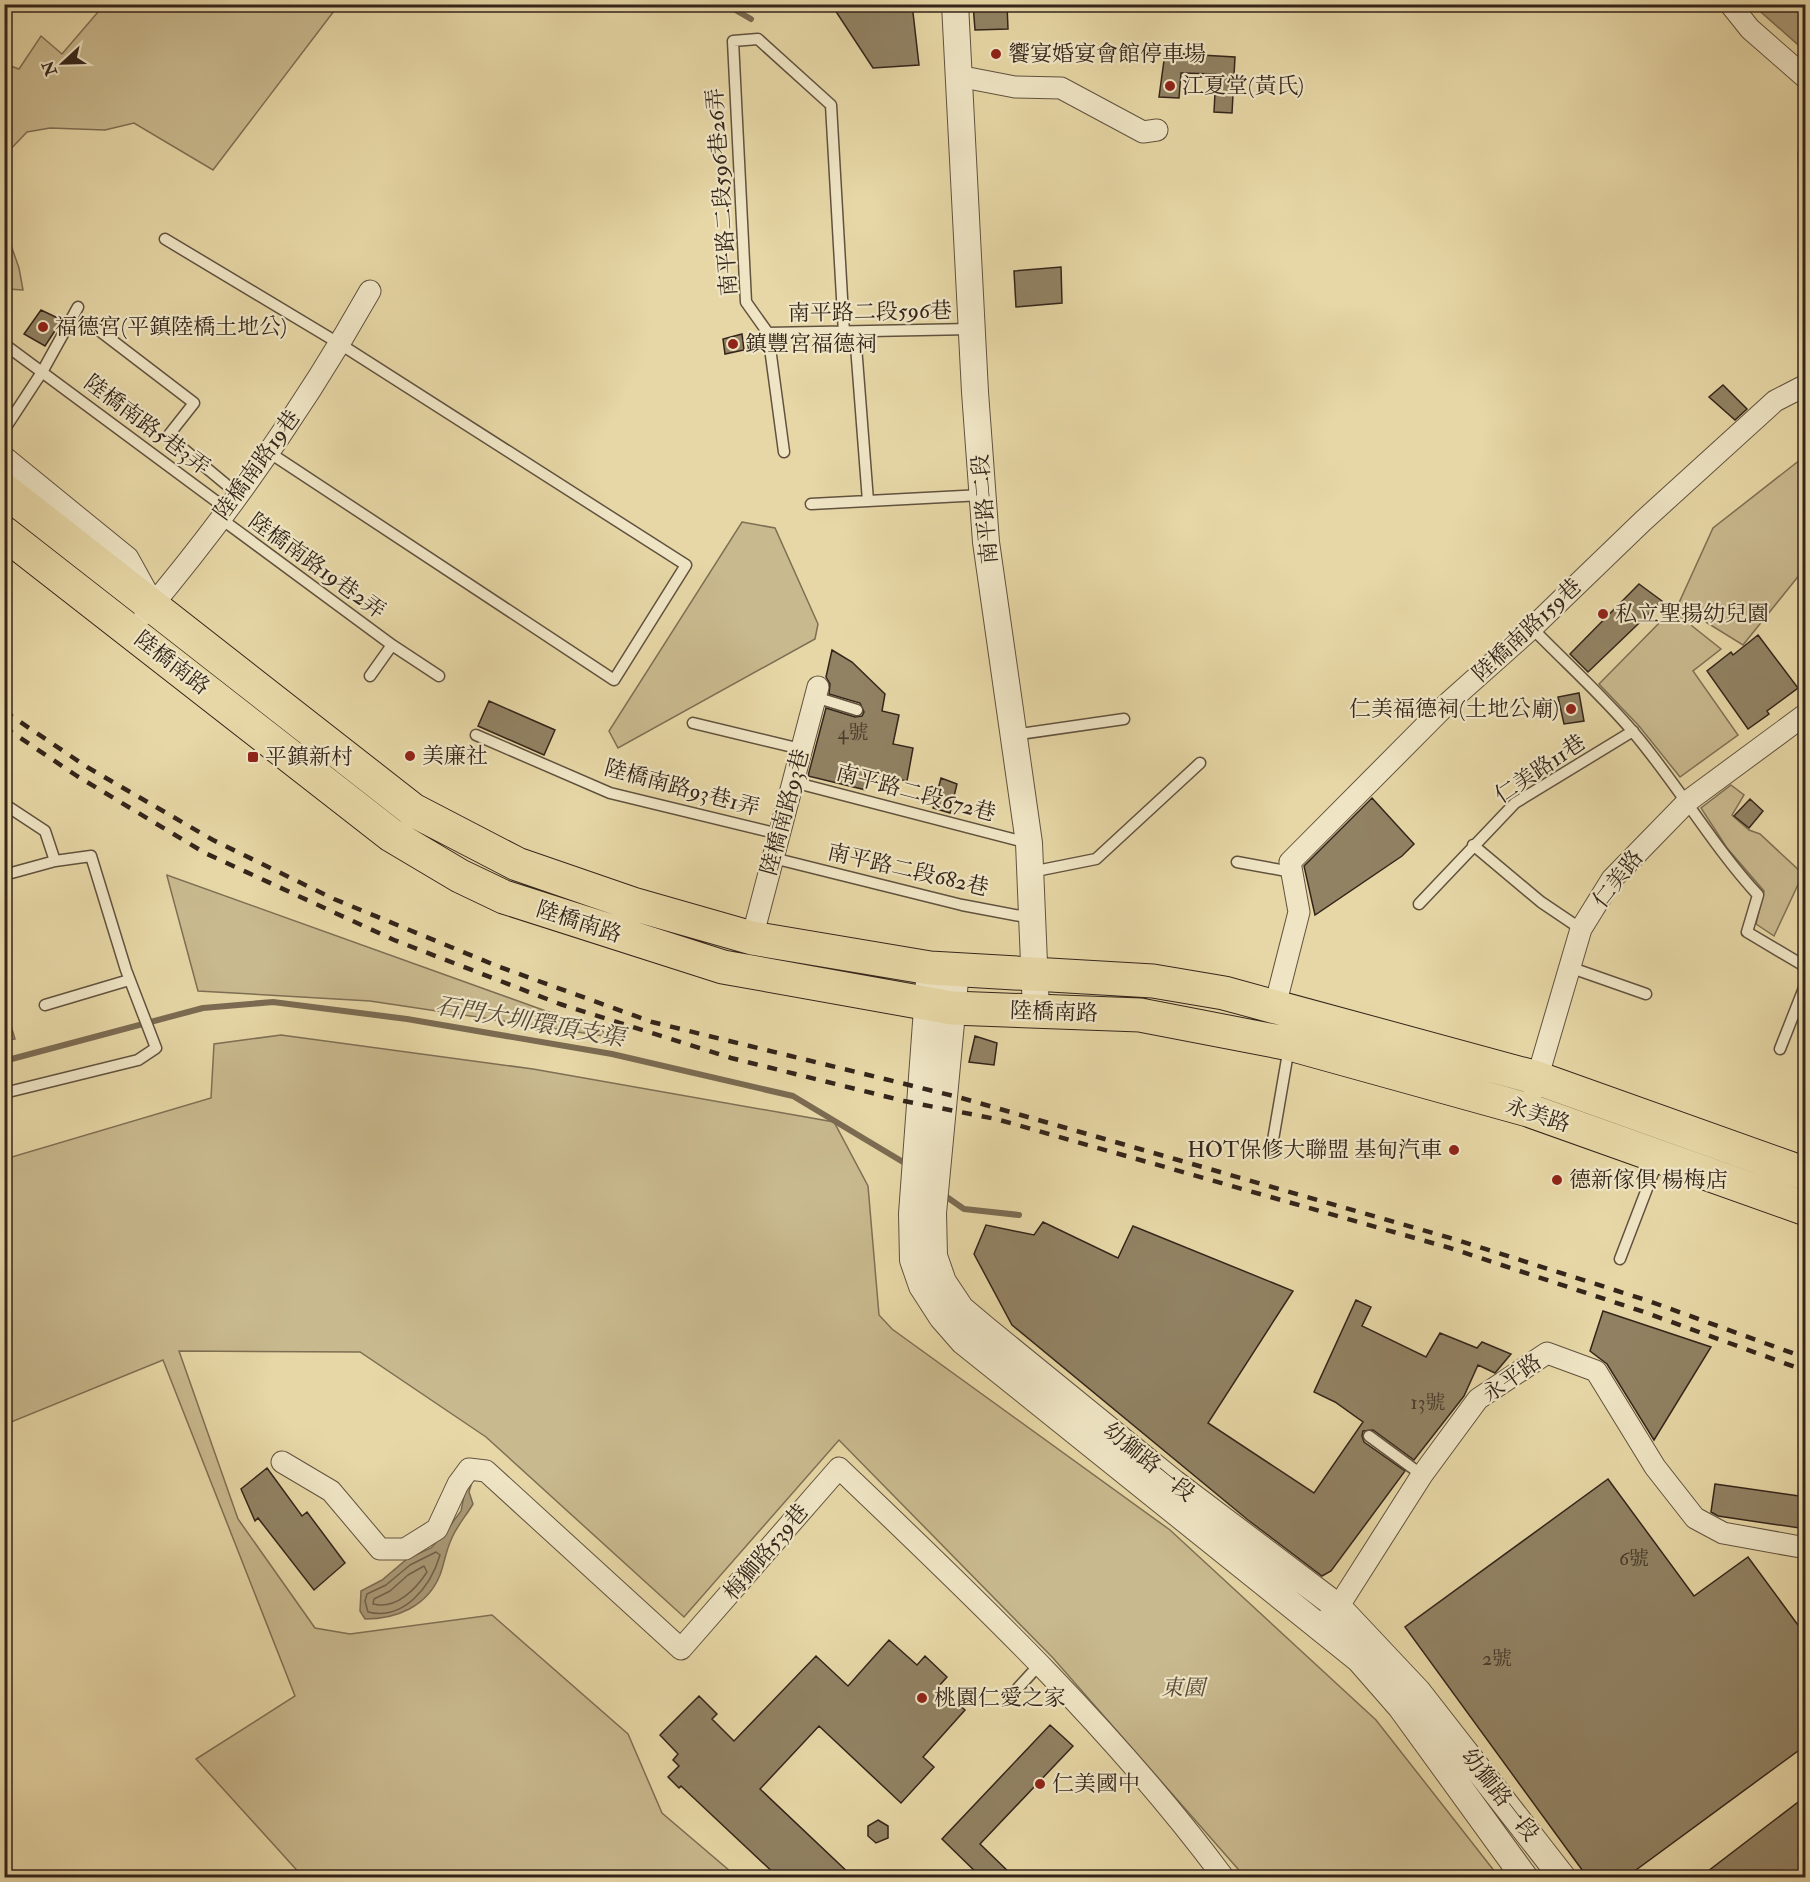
<svg xmlns="http://www.w3.org/2000/svg" width="1810" height="1882" font-family="'IM FELL Double Pica','Noto Serif TC',serif">
	<rect width="100%" height="100%" fill="#e7d7a6"/>
	<filter id="stains"><feTurbulence type="fractalNoise" baseFrequency=".00333" numOctaves="4"/><feColorMatrix values="0 0 0 0 .2 0 0 0 0 .09 0 0 0 0 .02 0 0 0 .5 -.17"/></filter>
	<radialGradient id="worn" r=".72"><stop offset=".6" stop-color="#630" stop-opacity="0"/><stop offset="1" stop-color="#630" stop-opacity=".3"/></radialGradient>
	<path fill="#c9b98e" stroke="#7e6f54" stroke-width="1.5" d="M 104,5 L 333,4 L 334,11 L 213,170 L 134,123 L 105,130 L 50,128 L 27,132 L 5,155 L 5,64 L 19,69 L 41,36 L 62,54 Z
		M 5,228 L 19,268 L 23,290 L 8,289 L 5,278 Z
		M 1805,456 L 1805,568 L 1743,645 L 1678,605 L 1713,528 Z
		M 742,522 L 775,528 L 818,624 L 815,639 L 618,748 L 609,731 Z
		M 1672,610 L 1721,649 L 1693,671 L 1738,735 L 1680,777 L 1639,726 L 1599,684 Z
		M 1731,785 L 1744,795 L 1732,815 L 1749,830 L 1760,834 L 1803,874 L 1774,936 L 1756,924 L 1764,891 L 1727,848 L 1701,808 Z
		M 167,876 L 167,875 L 624,1039 L 370,1001 L 198,991 Z
		M 281,1035 L 533,1069 L 834,1122 L 868,1186 L 879,1315 L 892,1329 L 1170,1530 L 1376,1720 L 1499,1877 L 1245,1877 L 1053,1658 L 839,1440 L 684,1617 L 486,1437 L 360,1352 L 179,1351 L 238,1519 L 315,1628 L 350,1634 L 492,1615 L 628,1734 L 662,1813 L 737,1877 L 303,1877 L 196,1759 L 295,1696 L 163,1360 L 4,1425 L 5,1159 L 211,1098 L 214,1044 Z"/>
	<path fill="#aa9a77" stroke="#7b6b52" stroke-width="1.5" d="M 1753,5 L 1805,5 L 1805,51 Z
		M 1805,146 L 1805,202 L 1799,177 L 1798,152 Z
		M 5,1006 L 15,1039 L 5,1041 L 4,1041 Z
		M 467,1481 L 472,1482 L 469,1492 L 473,1504 C 466,1516 456,1527 451,1540 C 446,1551 444,1564 440,1575 C 427,1607 396,1619 365,1619 L 360,1611 L 361,1591 L 382,1580 L 407,1559 L 431,1548 L 444,1534 L 461,1511 Z"/>
	<g fill="none" stroke-linecap="round" stroke-linejoin="round">
		<path stroke="#6f6049" stroke-width="1.5" d="M 436,1552 L 440,1555 C 431,1586 404,1621 368,1612 L 365,1601 L 367,1594 L 386,1585 L 410,1565 Z
			M 424,1566 L 427,1572 C 416,1589 396,1610 373,1604 L 374,1599 L 390,1591 L 408,1575 Z"/>
		<path stroke="#7b6b52" stroke-width="6" d="M 725,4 L 751,19
			M 4,1061 L 203,1008 L 273,1002 L 407,1019 L 612,1054 L 793,1096 L 908,1165
			M 941,1193 L 964,1209 L 1019,1215"/>
	</g>
	<path fill="#918263" stroke="#34251b" stroke-width="1.5" d="M 831,4 L 912,4 L 919,65 L 873,68 Z
		M 973,4 L 1007,4 L 1008,29 L 975,30 Z
		M 1165,53 L 1235,57 L 1232,113 L 1214,112 L 1216,74 L 1181,73 L 1179,98 L 1159,97 Z
		M 1061,267 L 1062,303 L 1016,307 L 1014,271 Z
		M 41,310 L 62,320 L 45,346 L 24,334 Z
		M 742,334 L 744,350 L 725,354 L 723,339 Z
		M 1723,385 L 1747,409 L 1735,420 L 1709,397 Z
		M 1639,584 L 1662,601 L 1588,672 L 1570,654 Z
		M 1758,635 L 1798,688 L 1767,711 L 1769,714 L 1748,729 L 1707,671 L 1731,652 L 1733,655 Z
		M 832,650 L 852,662 L 885,694 L 882,711 L 899,715 L 893,744 L 913,748 L 907,781 L 869,774 L 866,790 L 808,776 L 826,708 L 855,717 L 862,716 L 864,712 L 860,703 L 829,694 L 830,684 L 826,677 Z
		M 1579,693 L 1584,721 L 1564,724 L 1558,697 Z
		M 489,701 L 555,730 L 544,755 L 478,726 Z
		M 941,778 L 957,784 L 950,813 L 933,808 Z
		M 1372,798 L 1414,844 L 1402,856 L 1315,915 L 1304,866 Z
		M 1750,799 L 1763,811 L 1749,828 L 1734,816 Z
		M 975,1036 L 997,1043 L 994,1065 L 969,1062 Z
		M 1043,1222 L 1118,1258 L 1133,1226 L 1293,1291 L 1208,1423 L 1314,1493 L 1363,1422 L 1335,1402 L 1314,1392 L 1356,1300 L 1371,1307 L 1362,1326 L 1426,1357 L 1440,1333 L 1477,1348 L 1482,1342 L 1511,1354 L 1495,1373 L 1478,1365 L 1464,1396 L 1414,1460 L 1373,1430 L 1363,1431 L 1362,1436 L 1364,1442 L 1405,1471 L 1331,1571 L 1322,1576 L 1248,1520 L 1012,1325 L 974,1254 L 986,1225 L 1034,1235 Z
		M 1603,1311 L 1711,1347 L 1654,1440 L 1607,1364 L 1590,1351 Z
		M 267,1468 L 302,1516 L 307,1512 L 345,1563 L 314,1590 L 258,1518 L 255,1521 L 241,1489 Z
		M 1608,1479 L 1694,1596 L 1748,1557 L 1806,1636 L 1806,1745 L 1625,1878 L 1588,1878 L 1405,1627 Z
		M 1715,1484 L 1806,1497 L 1806,1529 L 1718,1516 L 1711,1512 Z
		M 889,1640 L 917,1665 L 925,1656 L 947,1677 L 939,1686 L 965,1710 L 923,1757 L 934,1767 L 901,1803 L 819,1726 L 760,1789 L 854,1878 L 779,1878 L 681,1786 L 679,1788 L 668,1777 L 679,1766 L 673,1760 L 678,1754 L 660,1735 L 699,1696 L 717,1714 L 712,1719 L 734,1741 L 816,1656 L 848,1686 Z
		M 1050,1725 L 1073,1746 L 980,1844 L 1015,1878 L 982,1878 L 942,1839 Z
		M 1806,1796 L 1806,1878 L 1699,1878 Z
		M 878,1820 L 888,1826 L 888,1838 L 876,1843 L 868,1836 L 868,1826 Z"/>
	<g fill="none" stroke-linecap="round" stroke-linejoin="round">
		<g stroke="#61523e" stroke-width="13">
			<path id="service" d="M 165,239 L 340,344 L 686,565 L 614,680 L 270,453
				M 92,325 L 194,403 L 168,436 L 240,496
				M 768,333 L 971,329
				M 855,333 L 868,501
				M 4,344 L 228,510
				M 4,430 L 42,372 L 78,307
				M 784,452 L 768,333 L 746,302 L 733,41 L 758,39 L 831,105 L 844,333
				M 811,504 L 982,495
				M 220,518 L 392,645 L 439,676
				M 1532,628 C 1566,663 1603,696 1634,733 C 1678,785 1712,845 1758,895 L 1747,932 L 1806,967
				M 370,676 L 392,645
				M 815,697 L 857,710
				M 693,723 L 801,749
				M 476,735 L 610,793 L 779,834
				M 1013,735 L 1124,719
				M 793,782 L 1028,843
				M 4,804 L 45,831 L 55,861
				M 1473,845 L 1541,902 L 1581,929
				M 773,858 L 962,905 L 1031,918
				M 1237,862 L 1292,872
				M 1031,872 L 1096,859 L 1200,763
				M 4,875 L 55,861 L 91,856 L 126,970 L 156,1048 L 138,1060 L 4,1093
				M 1419,904 L 1515,803 L 1633,731
				M 1569,967 L 1646,994
				M 45,1005 L 129,980
				M 1780,1049 L 1806,983
				M 1273,1140 L 1289,1047
				M 1620,1259 L 1658,1160
				M 1369,1436 L 1422,1475
				M 1018,1688 L 1039,1665"/>
		</g>
		<g stroke="#61523e" stroke-width="23">
			<path id="minor" d="M 1730,4 L 1750,29 L 1806,78
				M 958,76 L 1015,87 L 1061,88 L 1143,132 L 1157,130
				M 4,457 L 128,558 L 149,596
				M 145,614 C 230,513 305,406 370,291
				M 752,938 L 818,687
				M 1275,1006 L 1299,912 L 1290,862 L 1449,702 L 1532,628 L 1643,521 L 1775,401 L 1806,385
				M 1534,1089 L 1581,929 L 1612,879 L 1688,801 L 1806,714
				M 282,1462 L 331,1491 L 380,1549 L 405,1549 L 437,1529 L 458,1484 L 469,1469 L 486,1471 L 681,1649 L 839,1468 C 974,1597 1112,1727 1224,1878
				M 1320,1627 L 1338,1607 L 1422,1475 L 1478,1399 L 1547,1353 L 1596,1371 L 1655,1467 L 1695,1518 L 1723,1533 L 1806,1548"/>
		</g>
		<g stroke="#61523e" stroke-width="28">
			<path id="tertiary" d="M 955,4 L 975,392 L 986,542 L 1029,843 L 1036,1011
				M 930,968 L 912,1214 L 913,1260 L 922,1286 L 942,1317 L 963,1341 L 1359,1659 L 1401,1707 L 1525,1878
				M 956,970 L 933,1213 L 934,1256 L 943,1282 L 961,1309 L 986,1330 L 1174,1483 L 1338,1607 L 1418,1692 L 1563,1878"/>
		</g>
		<g stroke="#34251b" stroke-width="35">
			<path id="primary" d="M 4,490 L 413,810 L 517,864 L 633,904 L 752,938 L 930,968 L 1153,981 L 1224,993 L 1537,1078 L 1806,1174
				M 4,533 L 391,835 L 460,876 L 504,897 L 723,967 L 952,1008 L 1140,1015 L 1290,1044 L 1528,1110 L 1806,1209"/>
		</g>
		<use href="#service" stroke="#efe5c5" stroke-width="10"/>
		<use href="#minor" stroke="#efe5c5" stroke-width="21"/>
		<use href="#tertiary" stroke="#efe5c5" stroke-width="26"/>
		<use href="#primary" stroke="#e7d7a6" stroke-width="33"/>
		<path stroke="#34251b" stroke-width="4.5" stroke-dasharray="10 10" stroke-linecap="butt" d="M 4,711 L 87,767 L 213,840 L 334,899 L 497,966 L 652,1022 L 958,1097 L 1454,1239 L 1646,1300 L 1806,1358
			M 4,727 L 77,776 L 205,853 L 394,940 L 560,1004 L 731,1058 L 904,1101 L 996,1119 L 1450,1248 L 1644,1312 L 1806,1371"/>
	</g>
	<g fill="#8f2418" stroke="#efe5c5" stroke-width="2">
		<circle cx="996" cy="54" r="6"/>
		<circle cx="1170" cy="86" r="6"/>
		<circle cx="43" cy="327" r="6"/>
		<circle cx="733" cy="344" r="6"/>
		<circle cx="1603" cy="614" r="6"/>
		<circle cx="1571" cy="709" r="6"/>
		<circle cx="410" cy="756" r="6"/>
		<rect x="247" y="751" width="12" height="12" rx="3"/>
		<circle cx="1454" cy="1150" r="6"/>
		<circle cx="1557" cy="1180" r="6"/>
		<circle cx="922" cy="1698" r="6"/>
		<circle cx="1040" cy="1784" r="6"/>
	</g>
	<g text-anchor="middle" dominant-baseline="central" stroke-width="4.5" stroke-linejoin="round" paint-order="stroke">
		<g font-size="20" fill="#4b3c2d">
			<text x="853" y="732">4號</text>
			<text x="1428" y="1402">13號</text>
			<text x="1634" y="1558">6號</text>
			<text x="1497" y="1658">2號</text>
		</g>
		<g font-size="22" fill="#34251b" stroke="#efe5c5" text-anchor="start">
			<text x="1008" y="54">饗宴婚宴會館停車場</text>
			<text x="1182" y="86">江夏堂(黃氏)</text>
			<text x="55" y="327">福德宮(平鎮陸橋土地公)</text>
			<text x="745" y="344">鎮豐宮福德祠</text>
			<text x="1615" y="614">私立聖揚幼兒園</text>
			<text x="1559" y="709" text-anchor="end">仁美福德祠(土地公廟)</text>
			<text x="422" y="756">美廉社</text>
			<text x="265" y="757">平鎮新村</text>
			<text x="1442" y="1150" text-anchor="end">HOT保修大聯盟 基甸汽車</text>
			<text x="1569" y="1180">德新傢俱 楊梅店</text>
			<text x="934" y="1698">桃園仁愛之家</text>
			<text x="1052" y="1784">仁美國中</text>
		</g>
		<g font-size="22" fill="#34251b" stroke="#efe5c5">
			<text transform="translate(722 192) rotate(-94)">南平路二段596巷26弄</text>
			<text transform="translate(870 312) rotate(-1)">南平路二段596巷</text>
			<text transform="translate(147 425) rotate(37)">陸橋南路5巷3弄</text>
			<text transform="translate(257 465) rotate(-54)">陸橋南路19巷</text>
			<text transform="translate(985 509) rotate(-95)">南平路二段</text>
			<text transform="translate(317 566) rotate(36)">陸橋南路19巷2弄</text>
			<text transform="translate(1527 630) rotate(-43)">陸橋南路159巷</text>
			<text transform="translate(172 663) rotate(38)">陸橋南路</text>
			<text transform="translate(1540 769) rotate(-34)">仁美路11巷</text>
			<text transform="translate(682 788) rotate(15)">陸橋南路93巷1弄</text>
			<text transform="translate(916 793) rotate(15)">南平路二段672巷</text>
			<text transform="translate(785 812) rotate(-75)">陸橋南路93巷</text>
			<text transform="translate(908 870) rotate(13)">南平路二段682巷</text>
			<text transform="translate(1618 879) rotate(-52)">仁美路</text>
			<text transform="translate(579 922) rotate(18)">陸橋南路</text>
			<text transform="translate(1054 1012) rotate(2)">陸橋南路</text>
			<text transform="translate(1538 1115) rotate(18)">永美路</text>
			<text transform="translate(1512 1378) rotate(-35)">永平路</text>
			<text transform="translate(1149 1462) rotate(39)">幼獅路一段</text>
			<text transform="translate(766 1552) rotate(-50)">梅獅路539巷</text>
			<text transform="translate(1500 1795) rotate(52)">幼獅路一段</text>
		</g>
		<g font-size="22" font-style="italic" fill="#594a38" stroke="#efe5c5">
			<text x="1183" y="1688">東園</text>
		</g>
		<g font-size="24" font-style="italic" fill="#574837" stroke="#efe5c5">
			<text transform="translate(530 1022) rotate(10)">石門大圳環頂支渠</text>
		</g>
	</g>
	<rect width="1810" height="1882" fill="none" stroke="#e7d7a6" stroke-width="24"/>
	<rect x="6" y="6" width="1798" height="1870" fill="none" stroke="#34251b" stroke-width="3"/>
	<rect x="12" y="12" width="1786" height="1858" fill="none" stroke="#34251b" stroke-width="1.5"/>
	<g transform="translate(63 63) rotate(248)" stroke="#efe5c5" stroke-width="4.5" paint-order="stroke">
	<path d="M0-4.5L10 22L0 15L-10 22Z" fill="#34251b"/>
	<text y="-9" font-size="16" font-weight="bold" text-anchor="middle" fill="#34251b">N</text>
	</g>
	<rect width="100%" height="100%" filter="url(#stains)"/>
	<rect width="100%" height="100%" fill="url(#worn)"/>
</svg>
